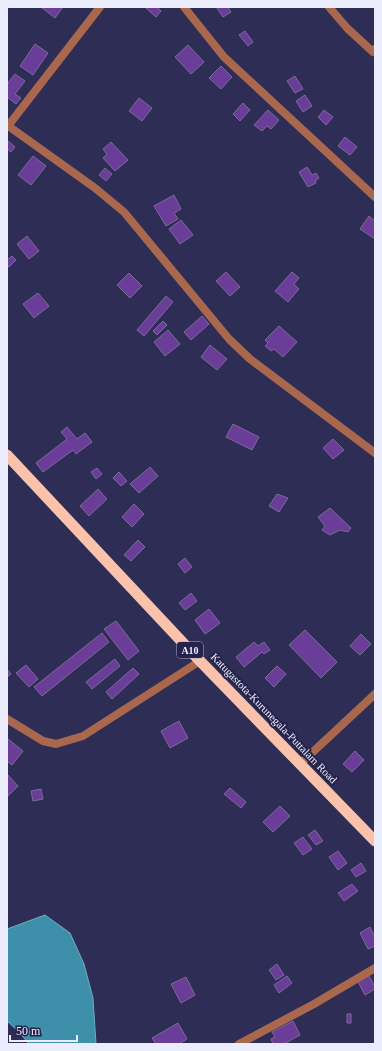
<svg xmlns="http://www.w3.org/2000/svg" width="382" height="1051" font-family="Georgia,serif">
	<rect width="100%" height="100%" fill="#2e2d56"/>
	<path fill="#3e8faa" stroke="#72abc3" d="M 45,915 L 70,933 L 84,964 L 93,998 L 96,1044 L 29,1044 L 19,1032 L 7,1021 L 7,929 Z"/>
	<path fill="#693d98" stroke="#7d6a97" d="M 41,7 L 63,7 L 55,18 Z
		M 147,7 L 157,7 L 161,11 L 156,17 L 146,8 Z
		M 216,7 L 228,7 L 231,12 L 223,17 Z
		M 245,31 L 253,42 L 248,46 L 239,35 Z
		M 35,44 L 48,53 L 33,75 L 20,66 Z
		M 188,45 L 204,62 L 191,74 L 175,57 Z
		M 221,66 L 232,77 L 221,89 L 209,78 Z
		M 15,74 L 25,81 L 15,94 L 21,98 L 16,104 L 7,97 L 7,84 Z
		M 295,76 L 303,89 L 295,93 L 287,81 Z
		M 305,95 L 312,106 L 303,112 L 296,101 Z
		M 139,98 L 152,108 L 142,121 L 129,111 Z
		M 243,103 L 250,110 L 240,121 L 233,114 Z
		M 268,110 L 279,120 L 271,129 L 267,126 L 262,131 L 254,125 Z
		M 324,110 L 333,117 L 326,125 L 318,117 Z
		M 345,137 L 357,147 L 350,155 L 338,146 Z
		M 7,140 L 15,147 L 11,152 L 7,149 Z
		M 111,142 L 128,160 L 115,171 L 103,158 L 107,154 L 103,149 Z
		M 33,156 L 46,166 L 31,185 L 18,175 Z
		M 307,167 L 312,175 L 316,173 L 319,178 L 315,181 L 316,183 L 308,187 L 299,172 Z
		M 105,168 L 112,174 L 106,181 L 99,175 Z
		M 174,195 L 181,209 L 174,213 L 178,219 L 166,226 L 154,206 Z
		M 369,216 L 375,221 L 375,239 L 360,229 Z
		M 181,220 L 193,235 L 180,244 L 169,229 Z
		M 27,236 L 39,251 L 29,259 L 17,244 Z
		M 12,256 L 16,260 L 9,267 L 7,265 L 7,260 Z
		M 226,272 L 240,287 L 230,296 L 216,281 Z
		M 292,272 L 299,278 L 294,284 L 299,289 L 288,302 L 275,291 Z
		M 129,273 L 142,286 L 130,298 L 117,285 Z
		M 38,293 L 49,306 L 34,318 L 23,304 Z
		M 166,296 L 173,302 L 144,336 L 137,330 Z
		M 202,316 L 209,324 L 191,340 L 184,332 Z
		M 163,321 L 167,325 L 157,335 L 153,331 Z
		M 279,326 L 297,342 L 283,357 L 274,349 L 271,351 L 265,346 L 268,343 L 265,340 Z
		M 168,330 L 180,344 L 165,356 L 154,342 Z
		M 210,345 L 227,359 L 217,370 L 201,357 Z
		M 233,424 L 259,437 L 252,450 L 226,437 Z
		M 67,427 L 77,439 L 85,433 L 92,442 L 76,454 L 73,450 L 43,472 L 36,463 L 67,439 L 61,432 Z
		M 333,439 L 344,450 L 333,459 L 323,448 Z
		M 150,467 L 158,476 L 139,493 L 130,484 Z
		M 97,468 L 102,474 L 96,479 L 91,472 Z
		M 119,472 L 127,481 L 121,486 L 113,478 Z
		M 98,489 L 107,499 L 89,516 L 80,506 Z
		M 277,494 L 288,498 L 279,512 L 269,506 Z
		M 134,504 L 144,514 L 132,527 L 122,517 Z
		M 330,508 L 351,528 L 348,532 L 340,530 L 330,535 L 322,530 L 325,526 L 318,517 Z
		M 138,540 L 145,547 L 131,561 L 124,555 Z
		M 185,558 L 192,567 L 185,573 L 178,564 Z
		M 191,593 L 197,601 L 185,610 L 179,603 Z
		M 209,609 L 220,623 L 205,634 L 195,620 Z
		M 116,621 L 139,651 L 128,660 L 104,629 Z
		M 305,630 L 337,662 L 321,678 L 289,645 Z
		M 102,633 L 109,642 L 42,696 L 34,687 Z
		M 361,634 L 371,644 L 360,655 L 350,646 Z
		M 254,642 L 258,646 L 264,642 L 270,650 L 264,654 L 262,652 L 244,667 L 236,657 Z
		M 115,659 L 120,666 L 92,689 L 86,682 Z
		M 26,665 L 38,679 L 29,687 L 16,673 Z
		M 277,666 L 286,674 L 274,687 L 265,678 Z
		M 133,668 L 139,674 L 112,699 L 106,692 Z
		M 7,669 L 11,674 L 7,677 Z
		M 179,721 L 188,738 L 170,748 L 161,731 Z
		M 8,739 L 23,751 L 12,765 L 7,761 L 7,740 Z
		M 355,751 L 364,760 L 352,772 L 343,764 Z
		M 8,775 L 18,786 L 7,797 L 7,776 Z
		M 230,788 L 246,802 L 241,808 L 224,794 Z
		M 41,789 L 43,799 L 33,801 L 31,791 Z
		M 280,806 L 290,816 L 273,832 L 263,822 Z
		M 315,830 L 323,841 L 316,845 L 308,835 Z
		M 303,837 L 312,849 L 303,855 L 294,843 Z
		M 338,851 L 347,863 L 338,870 L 329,857 Z
		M 361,863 L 366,871 L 356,877 L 351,870 Z
		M 352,884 L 358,891 L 344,901 L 338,893 Z
		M 370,927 L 375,937 L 375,946 L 368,949 L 360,933 Z
		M 277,964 L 284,975 L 276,980 L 269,970 Z
		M 368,974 L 375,987 L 375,989 L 365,995 L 357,980 Z
		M 287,976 L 292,983 L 279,993 L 274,985 Z
		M 186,977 L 195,995 L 181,1003 L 171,984 Z
		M 347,1014 L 351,1014 L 351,1023 L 347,1023 Z
		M 293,1021 L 300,1035 L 284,1044 L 273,1044 L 271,1039 L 275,1037 L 272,1032 Z
		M 178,1023 L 187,1039 L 179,1044 L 156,1044 L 152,1038 Z"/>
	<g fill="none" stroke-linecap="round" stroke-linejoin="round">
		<path stroke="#a9684d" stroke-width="8" d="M 184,7 L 224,57 L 375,197
			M 329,7 L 347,28 L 373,52 L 375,49
			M 7,125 L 95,188 L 124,212 L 229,339 L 250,359 L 375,453
			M 8,126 L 100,7
			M 7,719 L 43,741 L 56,744 L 83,736 L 200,661
			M 300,764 L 375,694
			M 239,1044 L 314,1004 L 375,968"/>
		<path stroke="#fac2ab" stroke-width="11" d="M 7,455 L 200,661 L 375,841"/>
	</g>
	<g text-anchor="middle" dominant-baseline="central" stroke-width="4" stroke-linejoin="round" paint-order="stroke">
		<rect fill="#25234b" stroke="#b0b0c7" stroke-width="1" x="177" y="642" width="26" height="16" rx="3"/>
		<g font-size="10" font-weight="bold" fill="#ebecfc">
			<text x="190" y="650">A10</text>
		</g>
		<g font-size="11" fill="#ebecfc" stroke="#25234b">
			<text transform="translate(274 718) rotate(46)">Katugastota-Kurunegala-Puttalam Road</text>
		</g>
	</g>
	<rect width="382" height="1051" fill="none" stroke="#ebecfc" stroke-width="16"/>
	<path d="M10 1035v6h67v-6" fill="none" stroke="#ebecfc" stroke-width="2"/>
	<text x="16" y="1035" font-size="12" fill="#ebecfc" stroke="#25234b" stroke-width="3" paint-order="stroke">50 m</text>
</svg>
